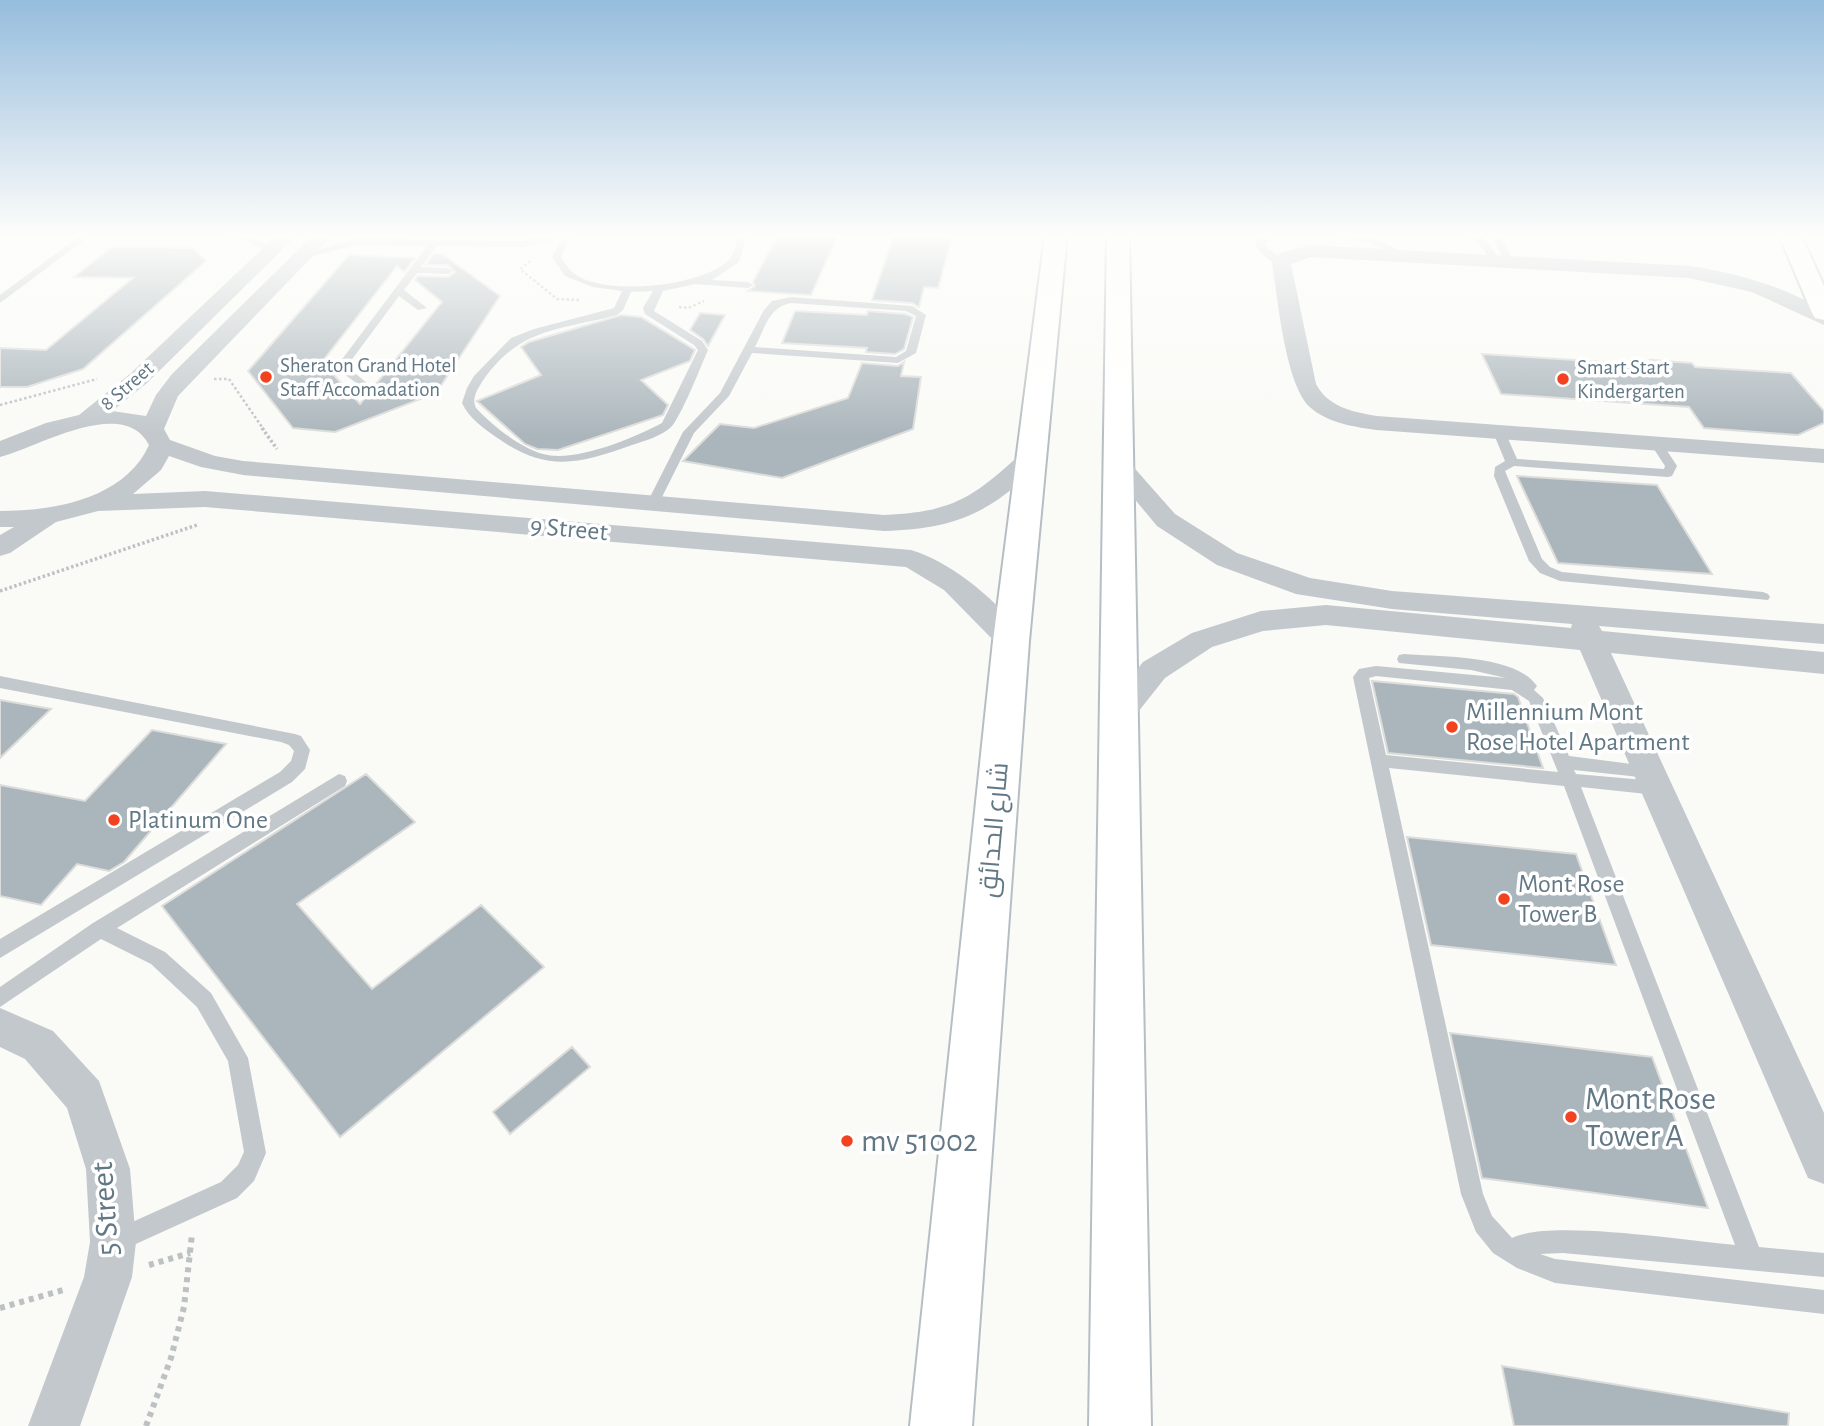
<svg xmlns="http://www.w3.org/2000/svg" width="1824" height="1426" font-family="'Alegreya Sans',Cairo,sans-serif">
	<rect width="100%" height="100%" fill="#fafaf7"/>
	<path fill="#abb6bc" stroke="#dcdcda" stroke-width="2" d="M 778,235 L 838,235 L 811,295 L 748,291 L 755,286 L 753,282 Z
		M 894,235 L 952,237 L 938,288 L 924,287 L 919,307 L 912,303 L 872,300 Z
		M 112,247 L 193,248 L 206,261 L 83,369 L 27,387 L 0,387 L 0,348 L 46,350 L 133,278 L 74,277 Z
		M 434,254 L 442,254 L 500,296 L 436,393 L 335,432 L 293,428 L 248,371 L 349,255 L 415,258 L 404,272 L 397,266 L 322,362 L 360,404 L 442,302 L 415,280 L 418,276 L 448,277 L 455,272 L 448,265 L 426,265 Z
		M 795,311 L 867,315 L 868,311 L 905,314 L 913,317 L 904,349 L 895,354 L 866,352 L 867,348 L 782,343 Z
		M 700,313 L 725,315 L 708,346 L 703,339 L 690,330 Z
		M 621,315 L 641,317 L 695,350 L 690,361 L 641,380 L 668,405 L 663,415 L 558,450 L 537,449 L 525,444 L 477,401 L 541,375 L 521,347 L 529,342 Z
		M 1482,354 L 1653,365 L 1650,360 L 1692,363 L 1695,367 L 1791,373 L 1824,411 L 1824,423 L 1798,435 L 1704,428 L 1689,407 L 1501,394 Z
		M 904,362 L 901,376 L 921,377 L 913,429 L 782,478 L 683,461 L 720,424 L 754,428 L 848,398 L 862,363 L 898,366 Z
		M 1517,476 L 1657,485 L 1712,574 L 1558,563 Z
		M 1372,681 L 1514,694 L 1518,697 L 1543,768 L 1388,753 Z
		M 0,700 L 51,709 L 0,758 Z
		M 152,730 L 226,744 L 124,862 L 109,871 L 77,864 L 41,905 L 0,896 L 0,785 L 85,801 Z
		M 366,774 L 415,822 L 297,904 L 372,989 L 481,905 L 544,967 L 340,1137 L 162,906 Z
		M 1407,837 L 1576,854 L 1616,965 L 1431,945 Z
		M 1450,1033 L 1652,1057 L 1708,1208 L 1482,1178 Z
		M 572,1047 L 590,1067 L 510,1134 L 493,1112 Z
		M 1502,1366 L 1789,1413 L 1788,1426 L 1514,1426 Z"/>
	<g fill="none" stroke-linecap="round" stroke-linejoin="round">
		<g stroke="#b7bec3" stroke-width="4">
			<path id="secondary" d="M 1045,235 L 1067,235 L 1029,641 L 972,1426 L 910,1426 L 993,641 Z
				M 1107,235 L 1129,235 L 1151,1426 L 1089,1426 Z
				M 1779,235 L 1801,235 L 1824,286 L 1824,320 L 1815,318 L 1812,313 Z"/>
		</g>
		<path stroke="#bdc1c4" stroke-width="2.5" stroke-dasharray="2.5 2.5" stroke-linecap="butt" d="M 530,261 L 520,269 L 557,299 L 579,300
			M 679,307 L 688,308 L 704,301
			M 214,379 L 229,379 L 264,430
			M 0,405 L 97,379"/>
		<path stroke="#bdc1c4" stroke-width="3.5" stroke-dasharray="2.5 2.5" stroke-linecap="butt" d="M 262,428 L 277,449
			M 0,591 L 197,525"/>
		<path stroke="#bdc1c4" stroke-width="6" stroke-dasharray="5 5" stroke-linecap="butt" d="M 149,1265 L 190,1253
			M 0,1308 L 63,1290
			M 146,1426 L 171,1358 L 184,1307 L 192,1234"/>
		<path fill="#c2c8cc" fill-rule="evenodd" d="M 81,235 L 91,235 L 0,303 L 0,295 Z
			M 167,235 C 200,235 251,225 276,252 L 268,254 C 243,231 202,238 171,238 Z
			M 551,235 L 572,235 L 561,257 C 564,261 567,267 571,271 C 599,298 702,287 729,260 C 734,255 736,243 738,235 L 747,235 L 739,262 L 712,280 L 748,282 L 753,285 L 748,288 L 695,284 L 663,291 L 654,311 L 702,341 L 708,350 C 702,364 680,419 671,427 C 662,436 644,441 632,445 C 577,465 545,472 496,437 C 483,428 469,418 462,403 L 467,388 L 474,376 L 511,338 L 534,329 L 614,308 L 622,291 L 593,287 L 565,276 L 552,257 L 562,238 L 523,247 L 437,246 L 421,267 L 448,268 L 453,271 L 448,274 L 417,273 L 404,290 L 427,308 L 418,310 L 399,296 L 350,362 L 350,369 L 368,384 L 362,387 L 341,372 L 340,362 L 427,246 L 356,245 L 305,258 L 300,255 L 356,239 L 523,241 ZM 653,291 L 643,308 L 645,314 L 694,345 L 698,350 L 662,423 C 634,438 575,463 543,454 C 519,447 493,426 476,408 C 471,398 478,388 484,379 C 521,327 561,330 617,315 L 623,310 L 631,292 Z
			M 1263,235 L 1273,235 L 1265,245 L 1284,261 L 1284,265 C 1274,266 1257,252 1255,242 Z
			M 1317,235 L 1370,236 L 1409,255 L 1401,257 L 1368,242 Z
			M 1444,235 L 1484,235 L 1481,237 L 1487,241 L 1500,261 L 1492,263 C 1485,253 1480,240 1467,238 C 1459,236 1451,239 1444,235 Z
			M 1490,235 L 1499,235 L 1514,261 L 1512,263 L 1506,263 Z
			M 791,297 L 912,306 L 926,315 L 916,353 L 898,363 L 752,353 L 729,396 L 694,433 L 659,503 L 653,507 L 648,506 L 647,503 L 683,432 L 720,393 L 764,310 L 772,301 ZM 791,303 L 906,311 L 916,316 L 906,351 L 896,357 L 755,347 C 765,328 769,307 791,303 Z
			M 1499,428 L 1505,432 L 1517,459 L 1664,469 L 1665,466 L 1650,443 L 1656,439 L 1660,440 L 1677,466 L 1672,476 L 1668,477 L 1514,466 L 1505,471 L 1542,559 L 1550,567 L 1562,572 L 1763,592 L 1768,594 L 1770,597 L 1768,600 L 1560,581 L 1540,573 L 1529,561 L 1494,476 L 1495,467 L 1505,461 L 1493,432 Z
			M 1404,654 C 1439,657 1515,654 1537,686 L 1534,690 L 1543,698 L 1569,756 L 1655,767 L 1657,772 L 1655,777 L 1649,778 L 1574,770 L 1576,774 L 1656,781 L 1662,783 L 1664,788 L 1662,793 L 1656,795 L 1581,787 L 1759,1247 L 1824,1253 L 1824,1277 L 1563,1253 L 1540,1254 L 1555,1259 L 1824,1290 L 1824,1314 L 1555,1283 L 1517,1268 L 1493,1253 L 1476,1232 L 1461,1194 L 1353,677 L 1359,669 L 1376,666 L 1506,678 L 1471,670 L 1399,663 L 1397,659 L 1399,655 ZM 1376,676 L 1512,690 L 1529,701 L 1558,772 L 1386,755 L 1369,678 ZM 1389,768 L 1564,786 L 1735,1245 C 1687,1241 1549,1219 1512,1238 L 1492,1216 L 1483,1194 Z
			M 0,676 L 295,734 L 301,736 L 310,750 L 305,769 L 292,782 L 0,958 L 0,939 L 280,772 L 291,761 L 294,751 L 289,745 L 281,742 L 0,688 Z
			M 339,774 L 345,776 L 347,781 L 345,786 L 117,928 L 165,952 L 211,993 L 248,1058 L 266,1153 L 254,1181 L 237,1198 L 116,1253 L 108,1249 L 104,1241 L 108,1233 L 221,1182 L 238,1165 L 244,1152 L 228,1061 L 197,1007 L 151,964 L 101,939 L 0,1007 L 0,987 L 93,923 Z"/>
		<path fill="#c2c8cc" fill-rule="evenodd" d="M 277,235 L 297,235 L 147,383 L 112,411 L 146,416 L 156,395 L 172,374 L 313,235 L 333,235 L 178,396 L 164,429 L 170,440 L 215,456 L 243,461 L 884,515 C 953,512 973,498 1023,452 L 1032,450 L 1041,452 L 1044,457 C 1037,467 1027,476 1018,484 C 975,521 939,529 884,531 L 243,475 L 201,467 L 169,456 L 161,470 L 133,494 L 205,491 L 911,550 C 951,561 1005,606 1026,641 L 1021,648 L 1011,651 L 1001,648 L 944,590 L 906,567 L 205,507 L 98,511 L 56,522 L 10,553 L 0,556 L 0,535 L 14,527 L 0,527 L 0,511 C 53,511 125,499 149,445 C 123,395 37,448 0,457 L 0,441 L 46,423 L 79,415 L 131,373 Z
			M 1311,245 L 1689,266 C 1737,273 1782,286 1824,310 L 1824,325 L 1752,292 L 1689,278 L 1311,257 L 1291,264 L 1316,384 C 1328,407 1353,412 1377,416 L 1824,449 L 1824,463 L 1377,430 C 1355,427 1328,423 1311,408 C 1285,386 1278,298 1272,263 L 1280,253 Z
			M 1120,460 L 1129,462 L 1175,514 L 1237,553 L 1310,578 L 1392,591 L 1824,624 L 1824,644 L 1599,626 L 1602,631 L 1824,652 L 1824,674 L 1611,653 L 1824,1113 L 1824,1184 L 1808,1178 L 1580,650 L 1326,625 L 1263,631 L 1212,647 L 1165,678 L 1130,722 L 1119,726 L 1108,722 L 1103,714 L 1143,662 L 1192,633 L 1261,611 L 1326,605 L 1571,628 L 1572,624 L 1392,609 L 1296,594 L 1217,565 L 1157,526 L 1108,467 L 1111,462 Z
			M 0,1008 L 53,1031 L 99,1081 L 130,1169 L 136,1242 L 132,1277 L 80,1426 L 28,1426 L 84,1277 L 90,1242 L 86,1169 L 67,1108 L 25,1059 L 0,1047 Z"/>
		<use href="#secondary" fill="#fff" fill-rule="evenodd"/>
	</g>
	<linearGradient id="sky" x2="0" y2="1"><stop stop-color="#96bddd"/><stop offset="0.54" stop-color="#fdfdfb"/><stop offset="1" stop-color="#fdfdfb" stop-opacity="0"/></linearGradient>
	<rect width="1824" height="435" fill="url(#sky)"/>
	<g fill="#f2421f" stroke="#fff" stroke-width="2.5">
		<circle cx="266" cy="377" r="7"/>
		<circle cx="1563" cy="379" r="7"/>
		<circle cx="1452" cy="727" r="7"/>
		<circle cx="114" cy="820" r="7"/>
		<circle cx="1504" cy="899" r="7"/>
		<circle cx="1571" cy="1117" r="7"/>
		<circle cx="847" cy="1141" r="7"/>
	</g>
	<g text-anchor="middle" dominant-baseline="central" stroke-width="7" stroke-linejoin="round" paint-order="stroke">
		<g font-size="21" fill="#627885" stroke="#fff" text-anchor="start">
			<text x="280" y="365">Sheraton Grand Hotel<tspan x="280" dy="24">Staff Accomadation</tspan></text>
			<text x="1577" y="367">Smart Start<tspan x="1577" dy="24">Kindergarten</tspan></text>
		</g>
		<g font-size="21" fill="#627885" stroke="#fff">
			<text transform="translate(127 386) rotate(-41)">8 Street</text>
		</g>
		<g font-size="26" fill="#627885" stroke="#fff">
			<text transform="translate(569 529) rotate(5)">9 Street</text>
			<text transform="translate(994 830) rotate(-85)">شارع الحدائق</text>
		</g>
		<g font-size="26" fill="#627885" stroke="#fff" text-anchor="start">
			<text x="1466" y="712">Millennium Mont<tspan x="1466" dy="30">Rose Hotel Apartment</tspan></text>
			<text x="128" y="820">Platinum One</text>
			<text x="1518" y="884">Mont Rose<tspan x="1518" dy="30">Tower B</tspan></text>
		</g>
		<g font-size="32" fill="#627885" stroke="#fff" text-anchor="start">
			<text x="1585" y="1099">Mont Rose<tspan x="1585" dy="37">Tower A</tspan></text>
			<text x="861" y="1141">mv 51002</text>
		</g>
		<g font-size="32" fill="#627885" stroke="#fff">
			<text transform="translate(105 1209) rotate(-94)">5 Street</text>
		</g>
	</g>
</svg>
